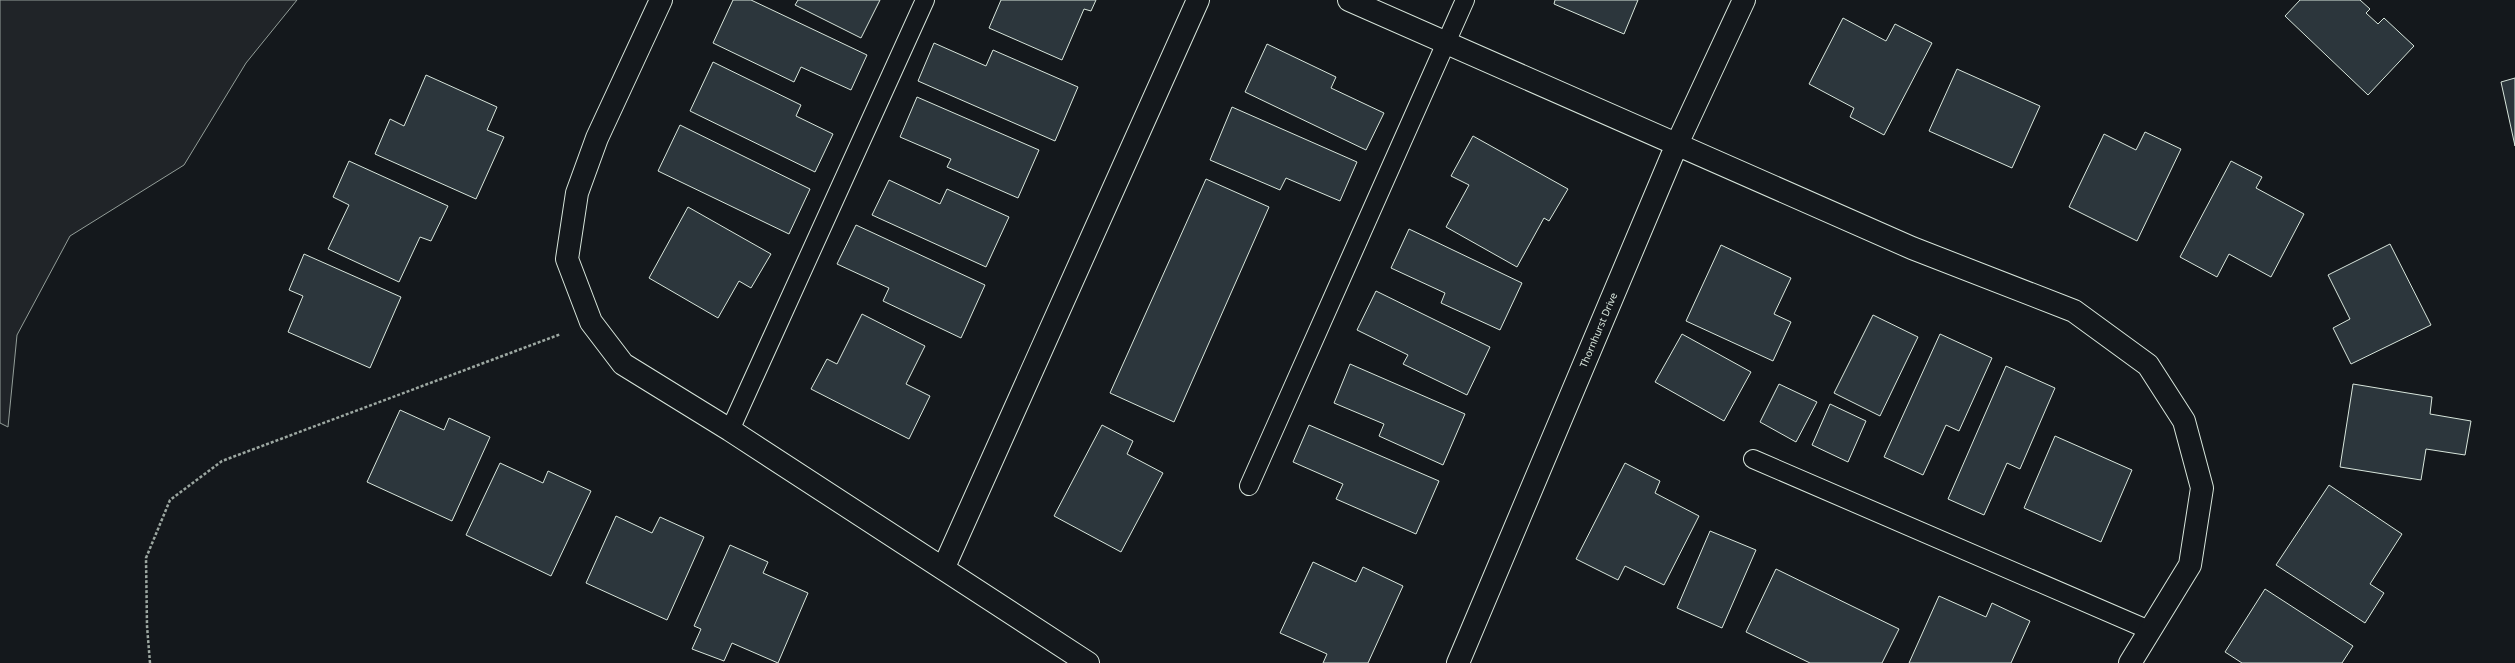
<svg xmlns="http://www.w3.org/2000/svg" width="2515" height="663" font-family="'Noto Sans',sans-serif">
	<rect width="100%" height="100%" fill="#14181c"/>
	<path fill="#202428" stroke="#939e99" d="M 0,0 L 297,0 L 246,63 L 184,165 L 70,236 L 17,335 L 8,427 L 0,423 Z"/>
	<path fill="#2c363c" stroke="#d8e6dc" d="M 733,0 L 751,0 L 867,55 L 851,90 L 801,67 L 794,82 L 713,43 Z
		M 798,0 L 880,0 L 861,38 L 795,5 Z
		M 1001,0 L 1096,0 L 1091,11 L 1084,9 L 1062,60 L 989,28 Z
		M 1555,0 L 1638,0 L 1624,34 L 1554,4 Z
		M 2300,0 L 2360,0 L 2370,9 L 2366,13 L 2378,24 L 2384,18 L 2414,46 L 2368,95 L 2285,16 Z
		M 1843,18 L 1886,41 L 1895,24 L 1932,43 L 1884,135 L 1850,117 L 1854,108 L 1809,84 Z
		M 934,43 L 986,66 L 993,50 L 1078,87 L 1055,141 L 918,81 Z
		M 1267,44 L 1336,77 L 1331,88 L 1384,113 L 1366,150 L 1245,92 Z
		M 713,62 L 801,105 L 796,116 L 833,134 L 815,172 L 690,111 Z
		M 1957,69 L 2040,106 L 2012,168 L 1929,131 Z
		M 426,75 L 497,107 L 487,130 L 504,137 L 476,199 L 375,154 L 390,119 L 404,126 Z
		M 2515,78 L 2515,146 L 2501,82 Z
		M 917,97 L 1039,150 L 1018,198 L 947,167 L 951,159 L 900,137 Z
		M 1232,107 L 1357,162 L 1340,201 L 1286,178 L 1280,190 L 1210,160 Z
		M 680,125 L 810,189 L 789,234 L 658,171 Z
		M 2145,132 L 2181,149 L 2137,241 L 2069,207 L 2104,134 L 2136,150 Z
		M 1473,136 L 1568,189 L 1549,221 L 1544,218 L 1517,267 L 1446,227 L 1469,185 L 1451,176 Z
		M 349,161 L 448,206 L 431,241 L 420,237 L 399,282 L 328,249 L 349,205 L 333,197 Z
		M 2231,161 L 2262,177 L 2256,188 L 2304,214 L 2271,277 L 2229,254 L 2217,277 L 2180,257 Z
		M 1206,179 L 1269,207 L 1174,422 L 1110,393 Z
		M 889,180 L 940,204 L 947,189 L 1009,217 L 986,267 L 872,215 Z
		M 688,207 L 771,254 L 751,288 L 739,281 L 718,318 L 649,278 Z
		M 856,225 L 985,285 L 961,338 L 883,301 L 889,288 L 837,264 Z
		M 1409,229 L 1522,283 L 1500,330 L 1441,303 L 1445,293 L 1391,268 Z
		M 2390,244 L 2431,325 L 2351,364 L 2333,328 L 2350,319 L 2328,275 Z
		M 1721,245 L 1791,278 L 1774,314 L 1791,322 L 1773,361 L 1686,321 Z
		M 304,254 L 401,297 L 370,368 L 288,332 L 303,296 L 289,290 Z
		M 1376,291 L 1490,347 L 1467,395 L 1403,364 L 1408,355 L 1357,330 Z
		M 862,314 L 925,346 L 906,384 L 930,396 L 909,439 L 811,389 L 827,359 L 837,364 Z
		M 1873,315 L 1918,337 L 1880,416 L 1834,393 Z
		M 1682,334 L 1751,372 L 1724,421 L 1655,382 Z
		M 1940,334 L 1992,358 L 1959,431 L 1946,425 L 1923,475 L 1884,457 Z
		M 1350,364 L 1465,414 L 1443,465 L 1379,436 L 1384,424 L 1334,403 Z
		M 2006,366 L 2055,388 L 2020,469 L 2007,463 L 1984,515 L 1948,499 Z
		M 1779,384 L 1817,402 L 1796,442 L 1760,422 Z
		M 2353,384 L 2432,397 L 2430,414 L 2471,421 L 2465,455 L 2426,449 L 2421,480 L 2340,467 Z
		M 1830,404 L 1866,421 L 1848,462 L 1812,445 Z
		M 400,410 L 444,430 L 449,418 L 490,437 L 452,521 L 367,482 Z
		M 1102,425 L 1133,441 L 1127,454 L 1163,473 L 1121,552 L 1054,516 Z
		M 1309,425 L 1439,481 L 1416,534 L 1336,499 L 1343,484 L 1293,462 Z
		M 2055,436 L 2132,470 L 2101,542 L 2024,508 Z
		M 500,463 L 543,483 L 548,471 L 591,491 L 551,576 L 466,535 Z
		M 1625,463 L 1660,481 L 1655,493 L 1699,516 L 1664,585 L 1625,566 L 1618,580 L 1576,559 Z
		M 2329,485 L 2402,534 L 2370,584 L 2384,593 L 2365,623 L 2276,565 Z
		M 616,516 L 652,533 L 660,517 L 704,537 L 667,620 L 586,583 Z
		M 1710,531 L 1756,550 L 1722,628 L 1677,608 Z
		M 730,545 L 768,562 L 763,573 L 808,593 L 778,663 L 732,643 L 724,661 L 692,649 L 701,629 L 694,626 Z
		M 1313,562 L 1356,582 L 1363,567 L 1403,586 L 1368,663 L 1323,663 L 1327,654 L 1280,633 Z
		M 1776,569 L 1899,629 L 1882,663 L 1810,663 L 1746,632 Z
		M 2265,589 L 2353,646 L 2342,663 L 2242,663 L 2225,652 Z
		M 1939,596 L 1986,617 L 1992,603 L 2030,621 L 2011,663 L 1909,663 Z"/>
	<g fill="none" stroke-linecap="round" stroke-linejoin="round">
		<g stroke="#d8e6dc" stroke-width="20">
			<path id="lane" d="M 730,430 L 925,0
				M 1753,459 L 2149,630
				M 1249,486 L 1465,0"/>
		</g>
		<g stroke="#d8e6dc" stroke-width="24">
			<path id="street" d="M 661,0 L 597,138 L 577,193 L 567,259 L 591,322 L 623,364 L 730,430 L 1088,663
				M 1349,0 L 1912,248 L 2074,311 L 2148,365 L 2184,421 L 2202,488 L 2190,565 L 2130,663
				M 944,567 L 1198,0
				M 1458,663 L 1677,144 L 1744,0"/>
		</g>
		<path stroke="#9da8a2" stroke-width="2.5" stroke-dasharray="3 2" stroke-linecap="butt" d="M 150,663 L 147,626 L 146,558 L 170,500 L 222,461 L 561,334"/>
		<use href="#lane" stroke="#14181c" stroke-width="18"/>
		<use href="#street" stroke="#14181c" stroke-width="22"/>
	</g>
	<g text-anchor="middle" dominant-baseline="central" stroke-width="3" stroke-linejoin="round" paint-order="stroke">
		<g font-size="10" fill="#d8e6dc" stroke="#14181c">
			<text transform="translate(1598 330) rotate(-67)">Thornhurst Drive</text>
		</g>
	</g>
</svg>
